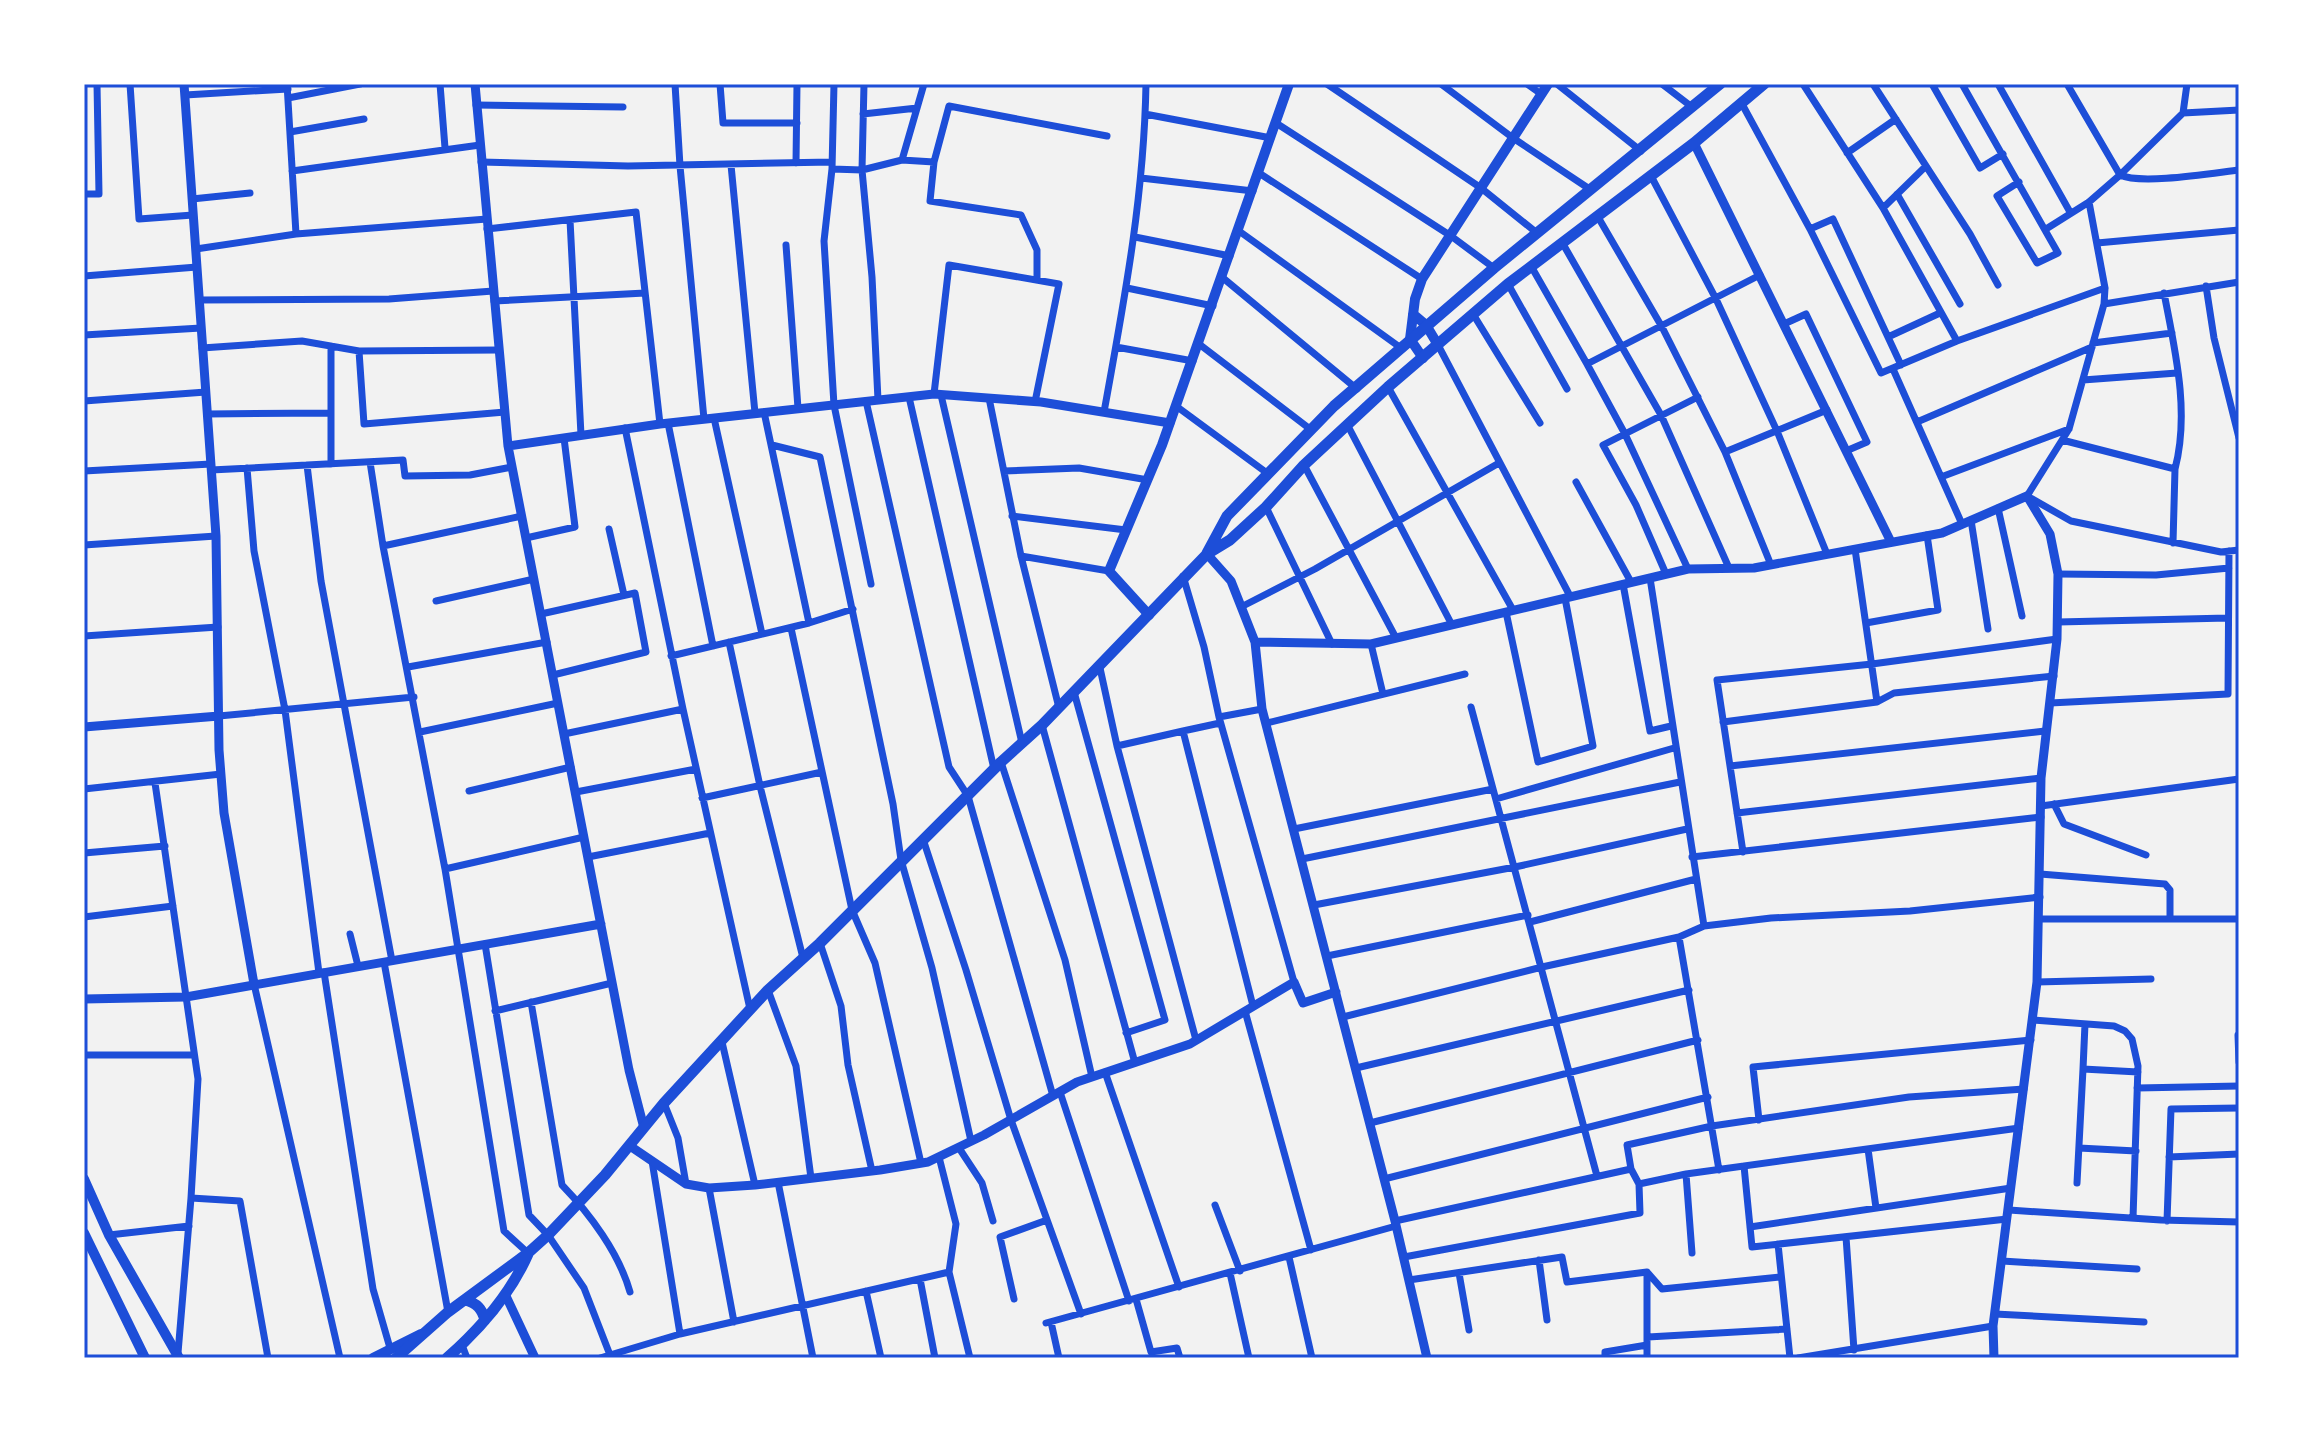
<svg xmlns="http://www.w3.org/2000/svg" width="2323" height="1442" font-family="'Sofia Sans Condensed',sans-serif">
	<rect width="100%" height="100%" fill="#f2f2f2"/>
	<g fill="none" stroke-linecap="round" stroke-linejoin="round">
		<path stroke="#1d4ed8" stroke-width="7" d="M 130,84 L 139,219 L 193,215
			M 287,84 L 296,234
			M 440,84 L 445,148
			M 675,84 L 680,166 L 704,419
			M 720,84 L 723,123 L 797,123
			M 834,84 L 832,169 L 824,241 L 834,405 L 871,584
			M 864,84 L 862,170 L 872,277 L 878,400
			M 1327,84 L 1481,188 L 1537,233
			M 1441,84 L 1513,138 L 1591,190
			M 1527,84 L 1541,94
			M 1557,84 L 1641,151
			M 1662,84 L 1692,107
			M 1803,84 L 1883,208 L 1957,341
			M 1873,84 L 1970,234 L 1998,285
			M 1932,84 L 1980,168 L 2003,154
			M 1962,84 L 2058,253 L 2037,263 L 1997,196 L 2019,182
			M 1998,84 L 2070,212
			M 2067,84 L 2120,175 C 2141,185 2213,173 2239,170
			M 185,95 L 288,89
			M 288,98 L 360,84
			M 1742,104 L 1810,229 L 1881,373 L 1957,341 L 2105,288
			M 476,105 L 623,107
			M 2183,113 L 2187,84
			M 863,114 L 917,108
			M 1145,114 L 1271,138
			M 1276,123 L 1451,236 L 1494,268
			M 290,132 L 364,119
			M 1847,153 L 1896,119
			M 902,160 L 924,84
			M 481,162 L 628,166 L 832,162
			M 934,162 L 930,201 L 1021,215 L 1037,250 L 1037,280
			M 796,163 L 797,84
			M 731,165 L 755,413
			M 832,169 L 862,170 L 902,160 L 934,162 L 949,106 L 1107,136
			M 292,171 L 480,145
			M 1259,173 L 1422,279
			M 1651,176 L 1716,299 L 1777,431 L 1827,554
			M 1141,178 L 1253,191
			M 84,194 L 99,194 L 97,84
			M 1897,194 L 1960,304
			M 192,199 L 250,193
			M 2089,202 L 2105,288 L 2104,304 L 2069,429 L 2027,496 L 2071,521 L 2221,552 L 2239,550
			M 1883,208 L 1926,166
			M 1598,217 L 1662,327 L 1725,452 L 1771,565
			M 570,220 L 581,435
			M 487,229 L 636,212 L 660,424
			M 1810,229 L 1833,219 L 1901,365
			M 2046,229 L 2089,202 L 2120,175 L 2183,113 L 2239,110
			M 1239,231 L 1401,348
			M 1135,237 L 1230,256
			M 2097,243 L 2239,230
			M 1563,244 L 1661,415 L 1729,568
			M 786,245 L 798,408
			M 196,249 L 296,234 L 487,219
			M 1531,266 L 1587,364 L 1760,275
			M 84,276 L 197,267
			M 1223,278 L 1357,389
			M 1508,284 L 1567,389
			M 2206,286 L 2214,338 L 2239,438
			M 1127,288 L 1213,306
			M 2164,293 C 2175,350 2190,412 2175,469
			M 199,300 L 389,299 L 493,291
			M 494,301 L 645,293
			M 2104,304 L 2239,282
			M 1473,314 L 1540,423
			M 1784,324 L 1806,314 L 1867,442 L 1846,451
			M 84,335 L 201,328
			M 1888,337 L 1940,313
			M 2093,343 L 2172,333
			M 1199,344 L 1310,429
			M 1438,345 L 1570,596
			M 331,346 L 331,464
			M 1116,347 L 1193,361
			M 202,348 L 302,341 L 359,351 L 499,350
			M 359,351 L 364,424 L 505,412
			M 1587,364 L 1625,434 L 1688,569
			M 1893,369 L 1962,524
			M 2083,380 L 2177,373
			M 1388,387 L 1513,610
			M 934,394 L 949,265 L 1059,284 L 1035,402
			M 941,395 L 1022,743
			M 909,397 L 994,769
			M 989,398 L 1021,556 L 1059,708
			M 84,401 L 206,392
			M 866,401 L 949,767 L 968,796 L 1053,1096
			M 1176,406 L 1267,473
			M 764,412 L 809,623
			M 1104,412 C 1124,302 1144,197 1146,84
			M 207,414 L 331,413
			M 714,418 L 762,634
			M 1917,422 L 2092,347
			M 668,423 L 713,646
			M 1348,426 L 1452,625
			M 625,428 L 683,709 L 750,1009
			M 2062,440 L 2175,469 L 2173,543
			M 772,445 L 820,457 L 893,804 L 901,860 L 932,968 L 971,1141
			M 1725,452 L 1827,410
			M 370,462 L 383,546 L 445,869 L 504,1231 L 528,1253
			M 307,465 L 321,581 L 392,961
			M 1304,465 L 1396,638
			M 247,468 L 254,551 L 285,710 L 319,973
			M 211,470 L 403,460 L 405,476 L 470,475 L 512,467
			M 84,471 L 211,464
			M 1004,471 L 1079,468 L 1148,480
			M 1941,477 L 2069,429
			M 1576,482 L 1631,582
			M 1266,507 L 1332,644
			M 1998,508 L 2022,616
			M 1012,516 L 1126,530
			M 1971,520 L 1988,629
			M 609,529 L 624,595
			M 526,538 L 575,527 L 564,438
			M 84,545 L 216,536
			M 383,546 L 522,516
			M 1855,549 L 1877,702
			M 1021,556 L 1109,571
			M 1666,574 L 1636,505 L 1603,445 L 1698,397
			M 2058,574 L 2156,575 L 2229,568
			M 1183,576 L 1204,647 L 1219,717
			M 1650,578 L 1704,926
			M 1623,584 L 1650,731 L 1671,726
			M 436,601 L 534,579
			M 1241,607 L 1315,569 L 1499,463
			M 1506,612 L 1538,762 L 1593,746 L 1565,598
			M 541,614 L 635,593 L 646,652 L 553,675
			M 2058,622 L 2228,618
			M 1866,623 L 1938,610 L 1927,535
			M 791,628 L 852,910 L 875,963 L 921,1163
			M 84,636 L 218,627
			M 729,642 L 760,786 L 803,958
			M 1371,644 L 1383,694
			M 671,656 L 809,623 L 853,609
			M 408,667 L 547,642
			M 1100,668 L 1117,746 L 1196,1040
			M 1074,692 L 1165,1020 L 1126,1033
			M 2050,703 L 2228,694 L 2229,551
			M 1471,707 L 1597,1176
			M 1262,709 L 1219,717 L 1294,982
			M 219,716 L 414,697
			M 1723,722 L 1877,702 L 1894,693 L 2054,676
			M 1267,723 L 1465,674
			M 1042,725 L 1135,1063
			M 1183,731 L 1220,723
			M 420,732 L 558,703
			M 564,734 L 683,709
			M 1117,746 L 1183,731 L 1253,1006
			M 1001,762 L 1065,960 L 1092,1077
			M 1730,766 L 2045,731
			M 155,783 L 198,1079 L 191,1198 L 178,1353
			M 84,789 L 221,774
			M 469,791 L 571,767
			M 576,792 L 696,769
			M 702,798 L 822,772
			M 1496,799 L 1674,748
			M 2054,804 L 2064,824 L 2146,855
			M 2041,806 L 2239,779
			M 1737,813 L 2041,778
			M 1294,829 L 1493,789
			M 923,839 L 966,970 L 1011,1120 L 1081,1314
			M 1743,852 L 1717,680 L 1872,664 L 2057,639
			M 84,853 L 165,846
			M 588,857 L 710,833
			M 1692,857 L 2041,817
			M 1302,859 L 1680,782
			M 445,869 L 584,837
			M 2040,874 L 2165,884 L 2170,890 L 2170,919
			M 1314,905 L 1515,867 L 1687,829
			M 84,917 L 173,906
			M 2038,919 L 2239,919
			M 1530,922 L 1696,879
			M 350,934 L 358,966
			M 1679,937 L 1719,1170
			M 820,943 L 841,1006 L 848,1065 L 872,1171
			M 485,944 L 529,1215 L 548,1235 L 584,1288 L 610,1355
			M 1327,956 L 1528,915
			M 384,962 L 448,1312
			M 324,972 L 373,1289 L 390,1348
			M 2037,982 L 2151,979
			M 254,984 L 340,1358
			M 768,990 L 796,1066 L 811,1178
			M 531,1002 L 562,1185 C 590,1214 619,1253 630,1292
			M 495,1011 L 612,983
			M 1245,1011 L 1311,1250
			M 1343,1017 L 1542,967 L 1679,937 L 1704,926 L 1771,918 L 1910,911 L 2040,897
			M 2033,1020 L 2114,1026 L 2125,1031 L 2132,1039 L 2138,1066 L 2133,1218
			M 2238,1035 L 2239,1062
			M 722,1042 L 755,1185
			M 84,1055 L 194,1055
			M 1356,1068 L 1689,990
			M 2083,1069 L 2085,1024
			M 1105,1072 L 1179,1287
			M 2137,1088 L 2239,1086
			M 1060,1092 L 1129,1301
			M 664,1103 L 678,1138 L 686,1184
			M 1759,1120 L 1753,1067 L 2031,1040
			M 1370,1123 L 1698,1040
			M 959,1148 L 982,1183 L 993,1221
			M 2079,1148 L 2136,1151
			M 1868,1149 L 1876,1208
			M 939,1157 L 956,1224 L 949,1272 L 970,1358
			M 2169,1157 L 2239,1154
			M 652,1161 L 680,1334
			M 1744,1166 L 1752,1247 L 2007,1219
			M 1686,1174 L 1692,1253
			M 1384,1179 L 1708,1097
			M 778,1182 L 813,1358
			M 2077,1183 L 2083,1069 L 2138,1072
			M 1639,1184 L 1686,1174 L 2019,1128
			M 709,1188 L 734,1322
			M 191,1198 L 240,1201 L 268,1358
			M 1215,1205 L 1240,1271
			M 2009,1210 L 2161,1220 L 2239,1222
			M 1395,1221 L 1631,1169
			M 2167,1221 L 2171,1109 L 2239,1108
			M 1750,1227 L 2011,1188
			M 109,1235 L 189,1226
			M 1846,1237 L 1854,1350
			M 1778,1244 L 1790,1358
			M 1289,1257 L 1312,1358
			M 1404,1257 L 1640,1213 L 1639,1184 L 1631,1169 L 1627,1145 L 1712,1126 L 1909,1097 L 2024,1089
			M 1539,1260 L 1547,1320
			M 2002,1261 L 2137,1269
			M 1230,1273 L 1249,1358
			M 1459,1273 L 1469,1330
			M 920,1279 L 935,1358
			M 1409,1280 L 1562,1257 L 1567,1282 L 1647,1272 L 1662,1289 L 1781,1277
			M 866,1291 L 881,1358
			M 1014,1299 L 1000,1237 L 1047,1220
			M 1136,1299 L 1151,1352 L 1177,1348 L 1180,1358
			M 1995,1314 L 2144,1322
			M 1051,1322 L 1059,1358
			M 1046,1323 L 1396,1226
			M 1648,1337 L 1787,1329
			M 462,1345 L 467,1358
			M 600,1358 L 680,1334 L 949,1272
			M 1605,1358 L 1605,1352 L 1647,1345
			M 1647,1358 L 1647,1272
			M 1798,1358 L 1993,1326"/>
		<path stroke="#1d4ed8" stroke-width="9" d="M 184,84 L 216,536 L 219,750 L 224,813 L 254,984
			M 475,84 L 508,446 L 629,1070 L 644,1128
			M 1694,143 L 1891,542
			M 508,446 L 660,424 L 934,394 L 1041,402 L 1170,423
			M 1207,554 L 1231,581 L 1255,642 L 1262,709 L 1395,1221 L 1427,1358
			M 1255,642 L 1371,644 L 1688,569 L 1754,568 L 1942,533 L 2027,496 L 2050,534 L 2058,574 L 2057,639 L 2041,778 L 2037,982 L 1993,1326 L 1994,1358
			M 84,727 L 219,716
			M 84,999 L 186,997 L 601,924
			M 630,1146 L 686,1184 L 709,1188 L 755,1185 L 880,1170 L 928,1162 L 984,1135 L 1077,1082 L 1190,1044 L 1294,982 L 1303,1003 L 1336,992
			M 505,1294 L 535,1358"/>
		<path stroke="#1d4ed8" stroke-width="10" d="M 1413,314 L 1426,325 L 1438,345
			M 1423,358 L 1410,339 L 1415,299 L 1422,279 L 1548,84
			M 1149,615 L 1109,571 L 1162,445 L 1289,84
			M 84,1179 L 109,1235 L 179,1358
			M 84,1233 L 145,1358
			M 373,1358 L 421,1334"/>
		<path stroke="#1d4ed8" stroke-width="11" d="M 1207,553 L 1227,516 L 1334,406 L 1494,268 L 1720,84
			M 465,1300 C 477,1303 482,1309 485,1320
			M 396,1358 L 448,1312 L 528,1253 L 548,1235 L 605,1175 L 664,1103 L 768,990 L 820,943 L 1001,762 L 1042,725 L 1207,554 L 1230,540 L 1266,507 L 1304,465 L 1388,387 L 1508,284 L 1694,143 L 1764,84
			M 447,1358 C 480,1329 510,1295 528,1254"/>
	</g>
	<rect width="2323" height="1442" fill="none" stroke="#ffffff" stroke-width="172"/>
	<rect x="86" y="86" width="2151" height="1270" fill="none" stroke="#1d4ed8" stroke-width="3"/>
</svg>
